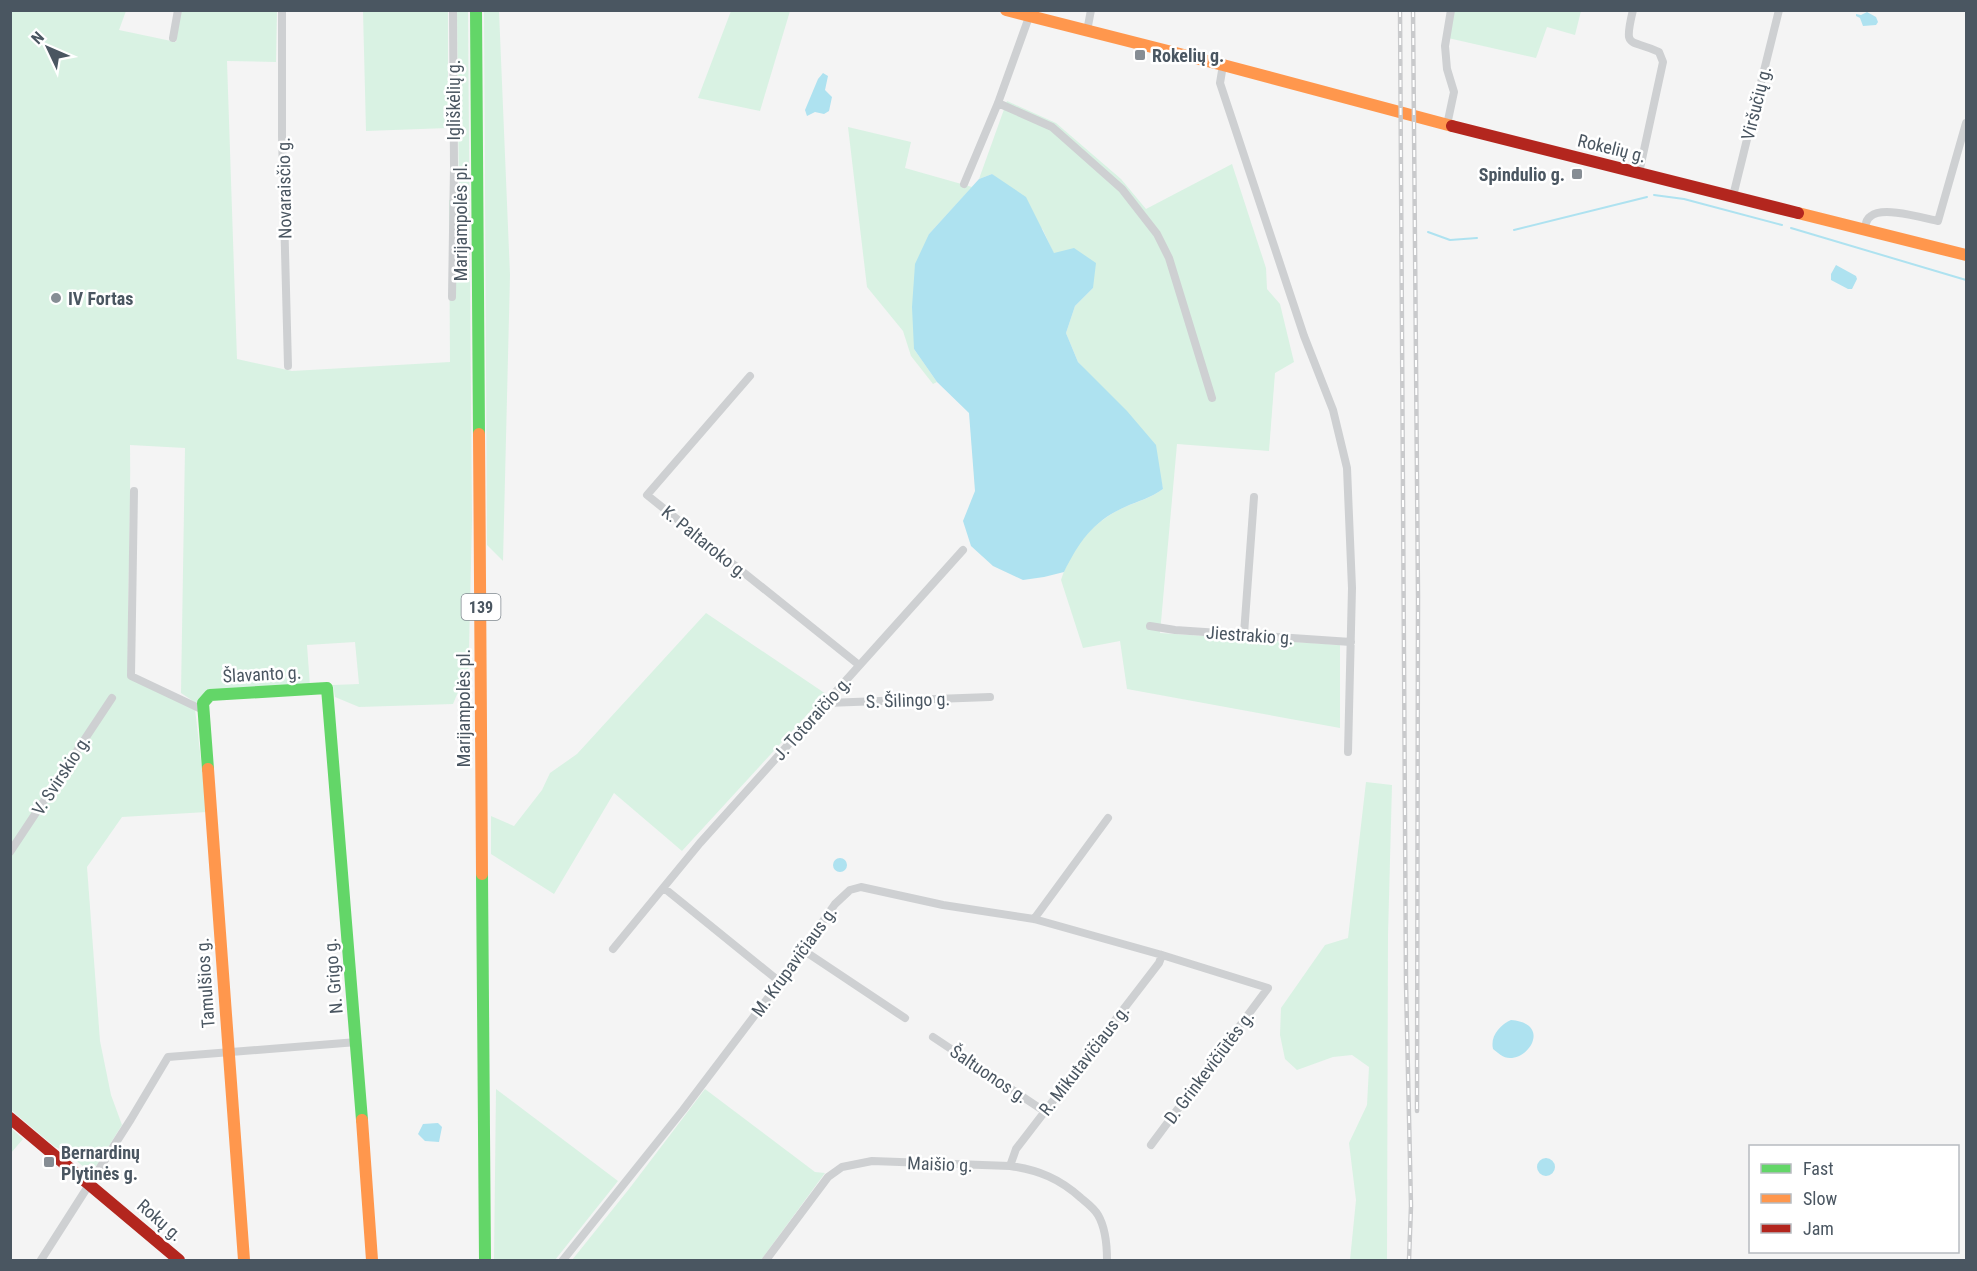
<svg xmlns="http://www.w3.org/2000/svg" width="1977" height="1271" font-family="'Roboto Condensed',sans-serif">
	<rect width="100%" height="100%" fill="#f4f4f4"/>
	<path fill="#d9f2e3" d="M 10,11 L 126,11 L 119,30 L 176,42 L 181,11 L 277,11 L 276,62 L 227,61 L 237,359 L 292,371 L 450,362 L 449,200 L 459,199 L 457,11 L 468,11 L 472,520 L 468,692 L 458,692 L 453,704 L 359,707 L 335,697 L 333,685 L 359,684 L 355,642 L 307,645 L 310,686 L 209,691 L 196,703 L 181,693 L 185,448 L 130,445 C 131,522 127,598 128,674 L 195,709 L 207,812 L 122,817 L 87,867 L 100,1041 L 111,1095 L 122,1125 L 97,1165 L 89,1169 L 85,1168 L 63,1150 L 55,1147 L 11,1110 Z
		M 363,11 L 448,11 L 448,128 L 366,131 Z
		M 484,11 L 499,11 L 510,275 L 503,561 L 487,545 Z
		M 731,11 L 790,11 L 760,111 L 698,98 Z
		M 1454,11 L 1581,11 L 1575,35 L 1547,27 L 1536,58 L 1448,38 Z
		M 1007,101 L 1056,123 L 1121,179 L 1146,209 L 1232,164 L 1266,268 L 1267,289 L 1280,304 L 1294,362 L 1275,373 L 1269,451 L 1177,444 L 1160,633 L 1340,645 L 1340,728 L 1127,689 L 1120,641 L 1083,648 L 1061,580 C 1072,547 1093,521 1125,507 C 1139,501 1151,498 1163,489 L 1160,475 L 1094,380 L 1078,362 L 1066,333 L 1075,306 L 1093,288 L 1054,254 L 1043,230 L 992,174 L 979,179 Z
		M 848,127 L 911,142 L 905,168 L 972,187 L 929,234 L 914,349 L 937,382 L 933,384 L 911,356 L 903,331 L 867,287 Z
		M 706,613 L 826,694 L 682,851 L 614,793 L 554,894 L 491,854 L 491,816 L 514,826 L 542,790 L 550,773 L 577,754 Z
		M 1366,782 L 1392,785 L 1388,935 L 1387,1260 L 1350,1260 L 1356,1200 L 1349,1143 L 1367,1105 L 1369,1067 L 1352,1055 L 1333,1057 L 1297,1070 L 1285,1059 L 1280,1035 L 1281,1008 L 1325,945 L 1348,938 Z
		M 496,1089 L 618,1181 L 555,1260 L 494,1260 Z
		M 705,1089 L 815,1172 L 825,1173 L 761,1260 L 572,1260 L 629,1189 Z
		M 11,1128 L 23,1139 L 11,1153 Z"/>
	<path fill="#aee2f0" d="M 1867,12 L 1876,17 L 1878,22 L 1876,25 L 1863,26 L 1860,18 L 1856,16 L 1856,14 L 1861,15 Z
		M 823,73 L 828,76 L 825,90 L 832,97 L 829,111 L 824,114 L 815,112 L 807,116 L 805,110 L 818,79 Z
		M 992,174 L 1026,197 L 1054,253 L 1074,248 L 1096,263 L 1093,288 L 1075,306 L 1066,333 L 1078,362 L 1127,411 L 1156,445 L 1163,489 C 1151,498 1138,501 1125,507 C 1093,521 1079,542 1064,572 L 1044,577 L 1023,580 L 993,566 L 971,546 L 963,521 L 975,491 L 969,413 L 937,382 L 914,349 L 912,307 L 915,264 L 929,234 L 979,179 Z
		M 1836,265 L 1856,276 L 1857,279 L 1852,289 L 1848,289 L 1831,280 L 1831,274 Z
		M833 865a7 7 0 1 1 14 0a7 7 0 1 1-14 0Z
		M 1511,1020 C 1550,1023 1531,1058 1510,1058 C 1503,1058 1498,1053 1493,1049 C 1490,1036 1500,1025 1511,1020 Z
		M 438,1123 L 442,1127 L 439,1142 L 425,1141 L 418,1134 L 423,1124 Z
		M1537 1167a9 9 0 1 1 18 0a9 9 0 1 1-18 0Z"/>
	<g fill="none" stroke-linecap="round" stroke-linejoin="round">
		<path stroke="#aee2f0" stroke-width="2" d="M 1654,195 L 1684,199 L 1782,225
			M 1791,228 L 1966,280
			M 1514,230 L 1647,197
			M 1428,232 L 1450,240 L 1477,238"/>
		<path stroke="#ced0d2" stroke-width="8" d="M 282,10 L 282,136 L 288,366
			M 1633,10 C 1623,51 1630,38 1659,52 L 1663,62 L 1639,173
			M 1087,31 L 1091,10
			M 173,38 L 178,10
			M 1223,65 L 1220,83 L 1304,336 L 1333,410 L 1347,468 L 1352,588 L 1348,752
			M 998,103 L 1052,127 L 1122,189 L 1157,234 L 1169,258 L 1212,398
			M 1447,125 L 1454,92 L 1447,69 L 1445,46 L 1451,10
			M 964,184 L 998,103 L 1029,17
			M 1733,196 L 1779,10
			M 1865,228 C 1866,223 1866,219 1871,216 C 1883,206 1923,218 1938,221 L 1966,123
			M 452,297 L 454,167 L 453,10
			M 750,376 L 647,495 L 859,665
			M 134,491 L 131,676 L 203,710
			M 1150,626 L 1175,630 L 1351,642
			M 1244,634 L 1254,497
			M 826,703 L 990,697
			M 10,852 L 112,698
			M 664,888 L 780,982
			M 1034,919 L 1108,818
			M 613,949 L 700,843 L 963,550
			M 803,950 L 905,1018
			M 933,1037 L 1044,1111
			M 1010,1166 L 1016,1149 L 1159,963 L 1162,955
			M 41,1260 L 131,1119 L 168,1057 L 357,1042
			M 563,1260 L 683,1110 L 780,982 L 835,904 L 850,890 L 861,887 L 943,905 L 1034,919 L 1162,955 L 1268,988 L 1151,1145
			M 766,1260 L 828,1177 L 842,1167 L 872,1161 L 1010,1166 C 1039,1170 1060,1179 1081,1198 C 1087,1203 1094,1208 1098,1215 C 1105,1227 1107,1246 1107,1260"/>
		<path stroke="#63d668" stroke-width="12" d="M 476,10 L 479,434
			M 208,769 L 203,703 L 210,695 L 327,688 L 362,1120
			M 482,874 L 485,1260"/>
		<path stroke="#ff974d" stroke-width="12" d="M 1006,10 L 1223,65 L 1452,126
			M 1798,213 L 1966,255
			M 479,434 L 482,874
			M 208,769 L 244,1260
			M 362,1120 L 372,1260"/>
		<path stroke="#b3261e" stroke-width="12" d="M 1452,126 L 1798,213
			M 10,1118 L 179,1260"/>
		<g stroke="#c9cacc" stroke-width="4.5">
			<path id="rail" d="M 1400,10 L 1406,983 L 1411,1206 L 1409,1260
				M 1413,10 L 1418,595 L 1417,1111"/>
		</g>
		<use href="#rail" stroke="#fff" stroke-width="2" stroke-dasharray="7" stroke-linecap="butt"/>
	</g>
	<g fill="#868d94" stroke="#fff" stroke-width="2">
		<rect x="1134" y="49" width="12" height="12" rx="3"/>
		<rect x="1571" y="168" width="12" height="12" rx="3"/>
		<circle cx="56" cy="298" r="6"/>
		<rect x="43" y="1156" width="12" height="12" rx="3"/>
	</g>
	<g text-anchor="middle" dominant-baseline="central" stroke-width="5" stroke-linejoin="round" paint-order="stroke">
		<rect fill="#fff" stroke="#808990" stroke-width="1.5" x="461.5" y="594" width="39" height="26" rx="4.5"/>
		<g font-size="16" font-weight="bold" fill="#4a5661">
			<text x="481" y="607">139</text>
		</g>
		<g font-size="18" font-weight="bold" fill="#4a5661" stroke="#fff" text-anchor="start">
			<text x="1152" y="55">Rokelių g.</text>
			<text x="1565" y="174" text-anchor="end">Spindulio g.</text>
			<text x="68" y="298">IV Fortas</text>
			<text x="61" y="1152">Bernardinų<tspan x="61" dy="21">Plytinės g.</tspan></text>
		</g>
		<g font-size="18" fill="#4a5661" stroke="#fff">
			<text transform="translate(453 100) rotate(-90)">Igliškėlių g.</text>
			<text transform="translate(1756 103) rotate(-76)">Viršučių g.</text>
			<text transform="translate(1612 148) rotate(14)">Rokelių g.</text>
			<text transform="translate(284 188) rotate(-91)">Novaraisčio g.</text>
			<text transform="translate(460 222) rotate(-90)">Marijampolės pl.</text>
			<text transform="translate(705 542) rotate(39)">K. Paltaroko g.</text>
			<text transform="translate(1250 635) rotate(4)">Jiestrakio g.</text>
			<text transform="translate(262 674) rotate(-3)">Šlavanto g.</text>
			<text transform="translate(908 700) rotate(-2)">S. Šilingo g.</text>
			<text transform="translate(463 708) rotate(-90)">Marijampolės pl.</text>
			<text transform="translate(812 718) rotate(-48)">J. Totoraičio g.</text>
			<text transform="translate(61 775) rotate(-57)">V. Svirskio g.</text>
			<text transform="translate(794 961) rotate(-54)">M. Krupavičiaus g.</text>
			<text transform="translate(333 976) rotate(-95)">N. Grigo g.</text>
			<text transform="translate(205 983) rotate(-94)">Tamulšios g.</text>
			<text transform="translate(1084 1060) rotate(-52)">R. Mikutavičiaus g.</text>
			<text transform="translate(1209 1067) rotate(-53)">D. Grinkevičiūtės g.</text>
			<text transform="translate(989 1074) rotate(34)">Šaltuonos g.</text>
			<text transform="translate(940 1164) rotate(2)">Maišio g.</text>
			<text transform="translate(160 1220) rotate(41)">Rokų g.</text>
		</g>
	</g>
	<rect width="1977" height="1271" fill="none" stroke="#4a5661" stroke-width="24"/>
	<rect x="1749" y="1145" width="210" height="108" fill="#ffffff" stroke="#b7bbc0" stroke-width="1.5"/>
	<rect x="1761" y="1164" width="30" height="9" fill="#63d668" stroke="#b7bbc0" stroke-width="1.5"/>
	<text x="1803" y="1175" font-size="18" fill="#4a5661">Fast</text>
	<rect x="1761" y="1194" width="30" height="9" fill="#ff974d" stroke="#b7bbc0" stroke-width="1.5"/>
	<text x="1803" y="1205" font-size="18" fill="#4a5661">Slow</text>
	<rect x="1761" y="1224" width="30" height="9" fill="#b3261e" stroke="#b7bbc0" stroke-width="1.5"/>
	<text x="1803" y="1235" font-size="18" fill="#4a5661">Jam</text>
	<g transform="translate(48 48) rotate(314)" stroke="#ffffff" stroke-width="4.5" paint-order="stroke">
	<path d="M0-4.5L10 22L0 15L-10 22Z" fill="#4a5661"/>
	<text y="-9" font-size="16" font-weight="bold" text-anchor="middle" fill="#4a5661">N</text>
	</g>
</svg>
